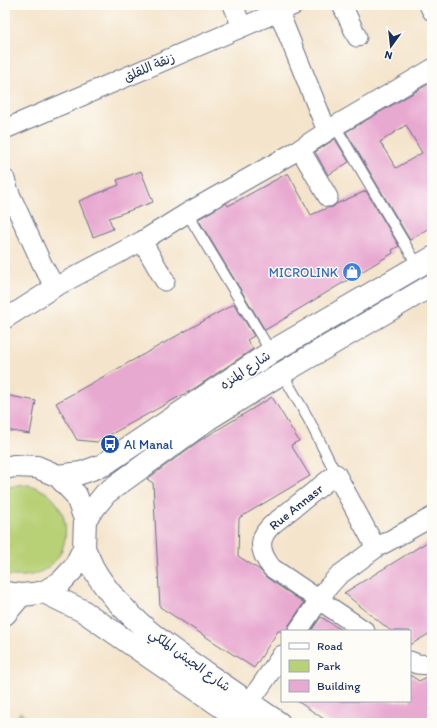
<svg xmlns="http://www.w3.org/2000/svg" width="437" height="728" font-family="Itim,'Playpen Sans Arabic',sans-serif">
	<rect width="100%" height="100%" fill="#fdfcf7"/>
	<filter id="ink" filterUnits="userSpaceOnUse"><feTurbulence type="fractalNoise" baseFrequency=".025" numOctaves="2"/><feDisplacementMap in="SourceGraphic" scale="8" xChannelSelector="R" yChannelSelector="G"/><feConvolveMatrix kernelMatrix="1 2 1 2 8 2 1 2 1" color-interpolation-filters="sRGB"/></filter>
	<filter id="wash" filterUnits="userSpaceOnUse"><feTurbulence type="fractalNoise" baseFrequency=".012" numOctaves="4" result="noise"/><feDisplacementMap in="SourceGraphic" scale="16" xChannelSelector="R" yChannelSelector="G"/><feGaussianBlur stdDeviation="0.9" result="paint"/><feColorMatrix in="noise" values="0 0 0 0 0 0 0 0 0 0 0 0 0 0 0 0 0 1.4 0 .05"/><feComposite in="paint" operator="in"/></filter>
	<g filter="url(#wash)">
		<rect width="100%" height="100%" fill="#f4e4cb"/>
		<path fill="#b8d076" stroke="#6a806a" d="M 13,485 C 18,485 23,484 28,485 C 85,497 77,588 5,575 L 5,487 Z
			M 20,712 L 35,723 L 13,723 Z"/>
		<g id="blocks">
			<path fill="#e8a9d0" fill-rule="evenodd" d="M 432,82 L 432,226 L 410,240 L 346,132 ZM 406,125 L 422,153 L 396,168 L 380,142 Z
				M 335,139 L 349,162 L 328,175 L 315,152 Z
				M 141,171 L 153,202 L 109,218 L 113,229 L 93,237 L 79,201 L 119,185 L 117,180 Z
				M 288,173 L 311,215 L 327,208 L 333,207 L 336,204 L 366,191 L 399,246 L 392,250 L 393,253 L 289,315 L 289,316 L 265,330 L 198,219 L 226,203 L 228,206 Z
				M 234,304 L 254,336 L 247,340 L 253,349 L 195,388 L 97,442 L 77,440 L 56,403 Z
				M 5,395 L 36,401 L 30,434 L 5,430 Z
				M 272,397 L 299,441 L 291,445 L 310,476 L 239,518 L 238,556 L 260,570 L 266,577 L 304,603 L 289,625 L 287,631 L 278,631 L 254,668 L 160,607 L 153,483 L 147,479 L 199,441 Z
				M 432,539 L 432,632 L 410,645 L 410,631 L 391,631 L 344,593 Z
				M 321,617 L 343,631 L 311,631 Z
				M 410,675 L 419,681 L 429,676 L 432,676 L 432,723 L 330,723 L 297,701 L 410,701 Z"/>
		</g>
	</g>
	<g filter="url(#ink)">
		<use href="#blocks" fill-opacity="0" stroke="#676e84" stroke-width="1"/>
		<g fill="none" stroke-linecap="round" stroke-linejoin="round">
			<g stroke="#676e84" stroke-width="12">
				<path id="lane" d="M 335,126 L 418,266
					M 187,213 L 271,352
					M 282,373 L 309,420 L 336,474"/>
			</g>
			<g stroke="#676e84" stroke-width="21">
				<path id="street" d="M 233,5 L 242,27
					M 276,5 L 327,131
					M 342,5 L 357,37
					M 429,5 L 432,11
					M 5,129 L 294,5
					M 300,149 L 328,197
					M 5,179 L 9,192 L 43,266 L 55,287
					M 142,241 L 165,281
					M 5,319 L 55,287 L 142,241 L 187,213 L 300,149 L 335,126 L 432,69
					M 298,631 L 328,587 L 338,576 L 376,548 L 432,517
					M 365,631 L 272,568 C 259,552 257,538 273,524 L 336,474 L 376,548
					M 410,661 L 417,664 L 432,665
					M 249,703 L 282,655"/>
			</g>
			<g stroke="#676e84" stroke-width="24">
				<path id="secondary" d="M 58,476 L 81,473 L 103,465 L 271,352 L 432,258
					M 85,519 L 106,493 L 208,419 L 282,373 L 432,285
					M 5,614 L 21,595"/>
			</g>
			<g stroke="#676e84" stroke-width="24">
				<path id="primary" d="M 5,468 L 14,466 L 37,467 L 58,476 L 76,495 L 85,519 L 84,548 L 75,567 L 61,582 L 44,592 L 32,594 L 21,595 L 5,593
					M 84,548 C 87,555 90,561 93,568 C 119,614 170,649 213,678 C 235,693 257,708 279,723
					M 44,592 L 83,611 L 245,723"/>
			</g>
			<use href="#lane" stroke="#fff" stroke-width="10"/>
			<use href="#street" stroke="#fff" stroke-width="19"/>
			<use href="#secondary" stroke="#fff" stroke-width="22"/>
			<use href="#primary" stroke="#fff" stroke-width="22"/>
		</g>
	</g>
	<defs>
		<g id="shop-disc" transform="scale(1)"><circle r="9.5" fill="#3f7fe0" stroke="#fdfcf7"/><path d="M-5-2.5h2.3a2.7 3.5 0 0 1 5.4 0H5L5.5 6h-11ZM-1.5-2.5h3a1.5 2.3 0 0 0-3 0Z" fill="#fff"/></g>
		<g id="bus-disc" transform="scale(1)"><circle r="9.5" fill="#1a4fb4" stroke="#fdfcf7"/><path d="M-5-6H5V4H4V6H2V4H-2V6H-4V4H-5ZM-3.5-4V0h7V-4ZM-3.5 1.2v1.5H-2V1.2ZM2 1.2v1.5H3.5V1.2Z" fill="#fff"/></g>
	</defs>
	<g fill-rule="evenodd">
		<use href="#shop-disc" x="352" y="272"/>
		<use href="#bus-disc" x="110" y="444"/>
	</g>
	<g text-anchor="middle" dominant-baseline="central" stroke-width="3" stroke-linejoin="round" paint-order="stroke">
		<g font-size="13" fill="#1b2f5e" stroke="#fdfcf7">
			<text transform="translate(149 67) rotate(-23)">زنقة اللقلق</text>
			<text transform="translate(245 370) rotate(-34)">شارع المنزه</text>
			<text transform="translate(296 507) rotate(-39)">Rue Annasr</text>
			<text transform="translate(190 660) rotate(36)">شارع الجيش الملكي</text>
		</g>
		<g font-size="13" fill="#366cbe" stroke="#fdfcf7" text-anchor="end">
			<text x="338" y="272">MICROLINK</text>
		</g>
		<g font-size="13" fill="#164399" stroke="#fdfcf7" text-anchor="start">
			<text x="124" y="444">Al Manal</text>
		</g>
	</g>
	<rect width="437" height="728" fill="none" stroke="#fdfcf7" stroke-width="20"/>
	<rect x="281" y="630" width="130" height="72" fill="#fdfcf7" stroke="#a3aaba"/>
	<rect x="289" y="643" width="20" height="6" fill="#ffffff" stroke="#a3aaba"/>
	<text x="317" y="650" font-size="12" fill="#1b2f5e">Road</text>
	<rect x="289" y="660" width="20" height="12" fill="#b8d076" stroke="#a3aaba"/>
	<text x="317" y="670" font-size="12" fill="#1b2f5e">Park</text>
	<rect x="289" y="680" width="20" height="12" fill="#e8a9d0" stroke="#a3aaba"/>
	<text x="317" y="690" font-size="12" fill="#1b2f5e">Building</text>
	<g transform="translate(391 46) rotate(195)" stroke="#fdfcf7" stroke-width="3" paint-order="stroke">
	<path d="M0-3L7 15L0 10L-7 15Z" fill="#1b2f5e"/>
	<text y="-6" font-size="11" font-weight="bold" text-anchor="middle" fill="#1b2f5e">N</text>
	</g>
</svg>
